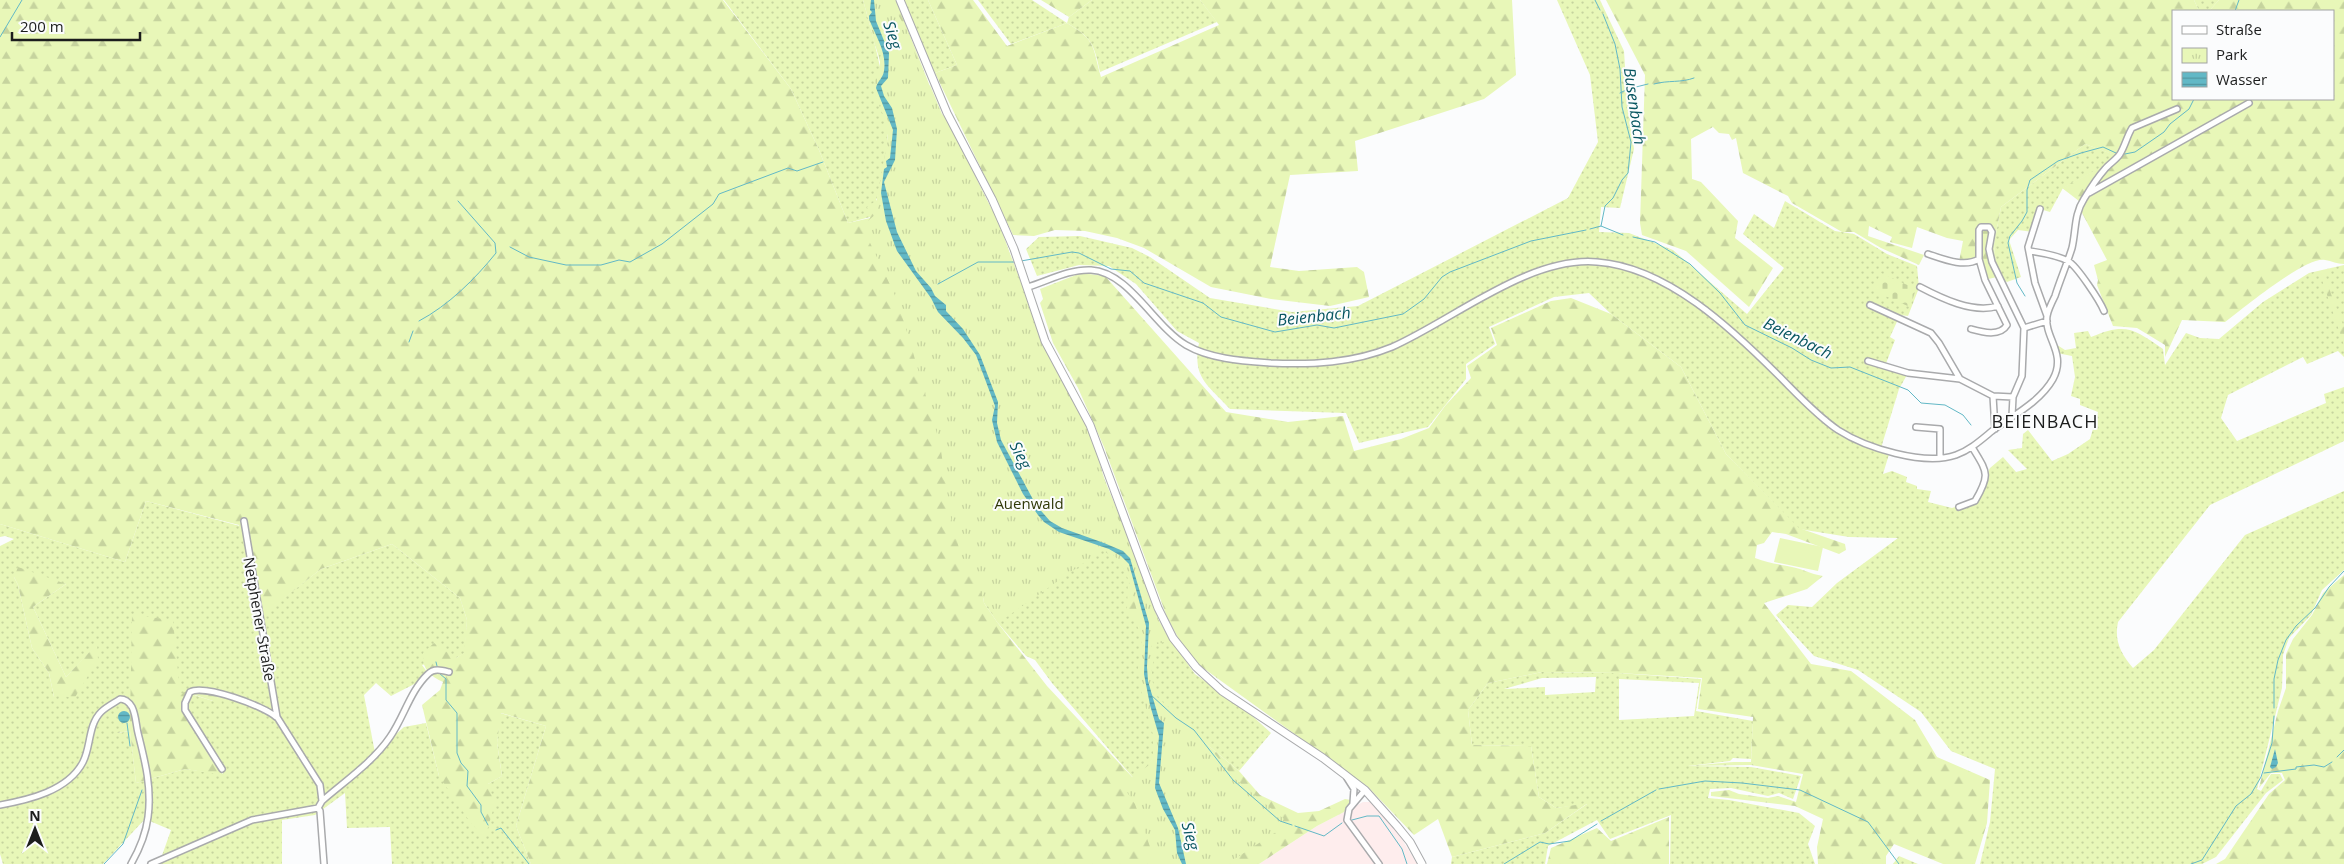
<svg xmlns="http://www.w3.org/2000/svg" width="2344" height="864" font-family="'Open Sans',sans-serif">
	<defs>
		<pattern id="grass-dots" width="8" height="8" patternUnits="userSpaceOnUse" patternTransform="scale(1.25)"><rect width="8" height="8" fill="#e8f7b8"/><path d="M2 2h.1M6 6h.1" fill="none" stroke="#c6d39e" stroke-width="1.8" stroke-linecap="round"/></pattern>
		<pattern id="forest-firs" width="22" height="20" patternUnits="userSpaceOnUse" patternTransform="scale(1.25)"><rect width="22" height="20" fill="#e8f7b8"/><path d="M5 1l3.5 6h-7zM16 11l3.5 6h-7z" fill="#c6d39e"/></pattern>
		<pattern id="cemetery-stones" width="16" height="16" patternUnits="userSpaceOnUse" patternTransform="scale(1.25)"><rect width="16" height="16" fill="#e8f7b8"/><path d="M2 7V4a2 2 0 0 1 4 0v3zM10 15v-3a2 2 0 0 1 4 0v3z" fill="#c6d39e"/></pattern>
		<pattern id="park-tufts" width="24" height="20" patternUnits="userSpaceOnUse" patternTransform="scale(1.25)"><rect width="24" height="20" fill="#e8f7b8"/><path d="M3 7l-1-3M5 7V3M7 7l1-3M15 17l-1-3M17 17v-4M19 17l1-3" fill="none" stroke="#c6d39e"/></pattern>
		<pattern id="water-rules" width="6" height="5" patternUnits="userSpaceOnUse" patternTransform="scale(1.25)"><rect width="6" height="5" fill="#62b8c6"/><path d="M0 2.5h6" fill="none" stroke="#5095a0"/></pattern>
	</defs>
	<rect width="100%" height="100%" fill="#fbfcfd"/>
	<path fill="#feeded" d="M 1363,802 L 1371,802 L 1400,836 L 1417,864 L 1259,864 L 1317,826 Z"/>
	<path fill="url(#grass-dots)" fill-rule="evenodd" d="M 724,0 L 863,0 C 884,76 902,141 870,217 L 848,223 L 819,150 L 791,89 Z
		M 904,0 L 928,0 L 957,65 L 935,73 L 925,55 Z
		M 978,0 L 1032,0 L 1067,23 L 1069,17 L 1092,0 L 1200,0 L 1217,22 L 1100,72 C 1094,44 1092,38 1067,23 L 1011,44 Z
		M 1557,0 L 1600,0 L 1624,51 L 1627,98 L 1634,149 L 1620,208 L 1601,207 L 1599,232 L 1629,233 L 1673,250 L 1747,314 L 1784,268 L 1743,234 L 1754,214 L 1774,228 L 1785,201 L 1835,231 L 1854,234 L 1887,254 L 1917,266 L 1919,288 L 1908,316 L 1900,315 L 1890,337 L 1895,340 L 1885,366 L 1908,373 L 1899,389 L 1881,448 L 1890,451 L 1883,474 L 1892,471 L 1907,477 L 1906,482 L 1917,486 L 1917,489 L 1931,491 L 1928,502 L 1952,508 L 1973,501 L 1990,468 L 2003,457 L 2016,472 L 2027,469 L 2008,450 L 2022,448 L 2023,434 L 2028,430 L 2052,461 L 2068,454 L 2090,439 L 2098,412 L 2080,405 L 2080,399 L 2071,396 L 2075,377 L 2072,356 L 2057,353 L 2054,343 L 2065,350 L 2076,348 L 2074,333 L 2088,331 L 2091,337 C 2126,322 2134,329 2163,349 L 2165,365 L 2186,333 L 2200,338 L 2219,339 L 2263,302 L 2309,273 L 2344,265 L 2344,357 L 2338,351 L 2307,364 L 2303,357 L 2228,395 L 2221,418 L 2237,441 L 2326,403 L 2324,394 L 2344,387 L 2344,441 L 2210,505 L 2118,622 C 2114,641 2121,654 2133,668 L 2154,650 L 2245,535 L 2344,491 L 2344,570 L 2322,590 L 2311,615 L 2289,638 L 2283,655 L 2282,688 L 2257,789 L 2261,791 L 2271,774 L 2280,774 L 2283,780 L 2266,793 L 2216,857 L 2202,864 L 1980,864 L 1990,822 L 1995,769 L 1951,751 L 1921,712 L 1858,670 L 1814,656 L 1776,615 L 1788,605 L 1812,607 L 1837,583 L 1898,538 L 1849,537 L 1799,529 L 1726,454 L 1681,367 L 1611,314 L 1589,293 L 1554,297 L 1489,327 L 1495,344 L 1466,364 L 1466,379 L 1428,427 L 1359,443 L 1346,413 L 1230,409 C 1208,385 1192,378 1199,343 L 1177,331 L 1136,284 L 1109,266 L 1079,265 L 1037,276 L 1026,249 L 1039,237 L 1080,236 L 1132,248 L 1150,257 L 1210,298 L 1292,312 L 1358,306 L 1568,198 L 1598,142 L 1590,75 Z
		M 2194,0 L 2219,0 L 2209,11 L 2199,11 Z
		M 942,117 L 995,215 L 1044,341 L 1136,557 L 1160,625 L 1195,674 L 1248,712 L 1271,733 L 1239,771 L 1152,699 L 1158,752 L 1136,781 L 1052,683 L 1035,660 L 1026,656 L 997,622 L 984,603 L 981,580 Z
		M 2085,144 L 2121,157 L 2063,188 L 2050,212 L 2040,209 L 2033,232 L 2018,230 L 2009,240 L 2021,277 L 2007,282 L 1997,277 L 1994,244 L 2001,207 Z
		M 146,501 L 240,526 L 260,616 L 321,569 L 392,544 L 460,598 L 467,620 L 465,653 L 456,658 L 422,665 L 430,676 L 391,696 L 376,683 L 364,695 L 375,753 L 404,727 L 426,723 L 439,776 L 488,784 L 502,776 L 497,743 L 500,713 L 546,726 L 516,826 L 531,864 L 392,864 L 390,827 L 347,828 L 345,793 L 315,815 L 282,820 L 282,864 L 159,864 L 171,830 L 145,819 L 103,864 L 3,864 L 0,854 L 0,546 L 14,539 L 5,536 L 0,537 L 0,524 L 125,562 ZM 14,577 L 66,584 L 33,607 L 66,677 L 97,645 L 54,697 L 49,673 L 32,648 L 18,585 ZM 194,688 L 221,698 L 213,701 L 194,695 L 184,705 L 223,774 L 185,769 L 136,783 L 130,731 L 118,733 L 130,722 Z
		M 1542,672 L 1618,673 L 1701,679 L 1696,711 L 1753,721 L 1751,759 L 1733,758 L 1730,761 L 1688,766 L 1751,767 L 1801,776 L 1793,799 L 1779,793 L 1768,796 L 1731,788 L 1710,789 L 1708,798 L 1729,800 L 1799,813 L 1815,826 L 1808,844 L 1815,864 L 1670,864 L 1671,815 L 1610,839 L 1597,820 L 1548,846 L 1545,864 L 1451,864 L 1452,857 L 1545,833 L 1587,804 L 1556,808 L 1539,797 L 1531,746 L 1472,745 L 1468,710 L 1488,683 ZM 1596,677 L 1595,692 L 1545,695 L 1545,687 L 1504,689 L 1542,678 ZM 1619,679 L 1699,683 L 1694,716 L 1619,720 Z
		M 1899,856 L 1918,864 L 1893,864 Z"/>
	<path fill="url(#forest-firs)" d="M 0,0 L 723,0 L 791,89 L 819,150 L 848,223 L 870,218 L 867,207 L 881,197 L 881,181 L 889,128 L 875,94 L 874,77 L 882,69 L 863,0 L 896,0 L 942,117 L 981,580 L 984,603 L 997,622 L 1047,686 L 1135,780 L 1158,752 L 1151,698 L 1239,771 L 1260,795 L 1298,813 L 1319,811 L 1345,799 L 1351,800 L 1344,812 L 1317,826 L 1259,864 L 531,864 L 516,826 L 546,726 L 501,713 L 497,743 L 502,776 L 488,784 L 495,803 L 485,838 L 470,822 L 439,776 L 422,705 L 440,690 L 443,682 C 429,675 422,669 423,653 L 434,643 L 456,658 L 464,653 L 467,620 L 460,598 L 392,544 L 321,569 L 260,617 L 239,525 L 146,501 L 125,562 L 0,524 Z
		M 928,0 L 973,0 L 1007,46 L 1067,23 C 1097,41 1092,46 1101,77 L 1219,25 L 1200,0 L 1512,0 L 1516,75 L 1484,99 L 1355,141 L 1358,171 L 1290,175 L 1270,267 L 1299,271 L 1357,267 L 1364,272 L 1369,297 L 1330,306 L 1271,299 L 1211,287 L 1144,248 L 1117,238 L 1085,231 L 1055,230 L 1034,236 L 1013,235 L 935,73 L 957,65 Z
		M 1041,0 L 1092,0 L 1069,17 Z
		M 1606,0 L 2194,0 L 2199,11 L 2173,11 L 2173,99 L 2333,99 L 2333,11 L 2209,11 L 2219,0 L 2344,0 L 2344,264 C 2337,264 2332,261 2325,260 C 2306,256 2242,309 2225,322 L 2182,320 L 2165,357 L 2165,345 L 2137,328 L 2113,326 L 2097,285 L 2098,280 L 2094,265 L 2107,260 L 2081,211 L 2079,201 L 2062,188 L 2120,157 L 2085,144 L 2001,207 L 1994,244 L 1997,277 L 1984,280 L 1978,264 L 1959,262 L 1963,241 L 1947,238 L 1917,227 L 1912,248 L 1890,242 L 1892,237 L 1869,226 L 1868,236 L 1924,255 L 1919,265 L 1881,248 L 1854,232 L 1842,232 L 1792,203 L 1788,196 L 1743,173 L 1736,138 L 1732,140 L 1729,134 L 1719,133 L 1713,127 L 1691,139 L 1692,179 L 1701,182 L 1738,221 L 1735,238 L 1773,268 L 1749,307 L 1686,251 L 1642,235 L 1640,223 L 1645,75 Z
		M 2324,270 L 2331,294 L 2344,327 L 2344,345 L 2321,277 L 2321,271 Z
		M 1081,273 L 1105,276 L 1226,412 L 1288,422 L 1343,416 L 1354,451 L 1401,439 L 1429,428 L 1445,406 L 1471,378 L 1467,366 L 1497,345 L 1491,328 L 1551,301 L 1571,298 L 1611,314 L 1681,367 L 1726,454 L 1799,528 L 1845,544 L 1846,550 L 1839,554 L 1786,534 L 1772,532 L 1764,543 L 1757,545 L 1755,558 C 1768,563 1778,564 1792,567 C 1804,569 1809,574 1823,576 L 1807,589 L 1764,603 L 1811,664 L 1851,671 L 1915,720 L 1937,757 L 1990,780 L 1987,823 L 1975,864 L 1943,864 L 1894,844 L 1886,856 L 1886,864 L 1818,864 L 1817,847 L 1823,819 L 1795,806 L 1711,796 L 1711,792 L 1729,790 L 1739,794 L 1768,798 L 1778,796 L 1796,802 L 1803,774 L 1751,765 L 1688,766 L 1733,762 L 1751,762 L 1753,717 L 1698,709 L 1702,678 L 1618,673 L 1542,672 L 1488,683 L 1468,710 L 1472,745 L 1531,746 L 1539,797 L 1556,808 L 1588,803 L 1545,833 L 1452,857 L 1438,819 L 1414,835 L 1368,787 L 1199,665 L 1181,643 L 1167,617 L 1104,447 L 1078,388 L 1053,343 L 1040,303 L 1043,299 L 1040,289 Z
		M 1089,442 L 1130,541 L 1157,636 L 1151,677 L 1143,682 L 1138,669 L 1142,638 L 1136,623 L 1127,609 L 1128,577 L 1120,562 L 1098,547 Z
		M 18,567 L 66,584 L 33,607 L 66,677 L 97,644 L 98,659 L 74,699 L 62,695 L 54,697 L 49,673 L 32,648 L 18,585 L 14,577 Z
		M 2344,575 L 2344,864 L 2216,864 L 2225,859 L 2269,794 L 2285,780 L 2282,773 L 2271,773 L 2259,788 L 2278,711 L 2286,688 L 2286,654 L 2293,639 L 2312,615 L 2323,593 Z
		M 132,615 L 173,620 L 180,694 L 194,688 L 221,698 L 222,708 L 213,701 L 195,695 L 184,705 L 223,775 L 185,769 L 136,783 L 130,731 L 117,733 L 130,722 Z
		M 1669,817 L 1669,864 L 1547,864 L 1551,848 L 1597,828 L 1611,841 Z"/>
	<path fill="url(#cemetery-stones)" d="M 1881,273 L 1916,289 L 1910,307 L 1872,290 Z"/>
	<path fill="url(#park-tufts)" d="M 870,0 L 890,0 L 910,36 L 923,85 L 927,88 L 930,85 L 942,114 L 948,120 L 1002,231 L 1037,334 L 1091,433 L 1113,509 L 1131,544 L 1158,619 L 1170,640 L 1151,646 L 1152,679 L 1156,696 L 1200,735 L 1234,778 L 1284,819 L 1276,832 L 1227,864 L 1156,864 L 1135,804 L 1122,785 L 1153,762 L 1153,735 L 1139,682 L 1144,640 L 1131,587 L 1122,563 L 1105,548 L 998,623 L 965,566 L 959,548 L 951,518 L 940,444 L 904,322 L 894,293 L 862,226 L 877,213 L 877,197 L 888,139 L 884,117 L 872,88 C 888,51 876,61 871,28 C 869,18 871,9 870,0 Z"/>
	<path fill="#e8f7b8" d="M 1780,538 L 1823,547 L 1818,571 L 1774,562 Z"/>
	<path fill="url(#water-rules)" d="M 871,0 L 874,0 L 876,21 L 889,53 L 888,78 L 881,86 L 884,96 L 892,108 L 897,129 L 895,160 L 884,182 L 897,232 L 916,271 L 931,288 L 935,296 L 946,305 L 946,311 L 963,329 L 980,355 L 998,402 L 997,423 L 1001,440 L 1036,505 L 1050,521 L 1062,528 L 1104,543 L 1123,551 L 1130,558 L 1149,623 L 1147,667 L 1148,681 L 1159,719 L 1164,723 L 1159,783 L 1178,828 L 1186,864 L 1182,864 L 1177,853 L 1175,830 L 1163,809 L 1155,788 L 1159,736 L 1150,705 L 1144,674 L 1146,626 L 1129,564 L 1121,556 L 1109,549 L 1059,532 L 1044,522 L 1038,515 L 1023,494 L 997,442 L 992,420 L 995,406 L 976,355 L 963,338 L 938,312 L 931,298 L 897,251 L 886,221 L 881,193 L 884,169 L 887,167 L 886,161 L 890,158 L 893,130 L 876,88 C 877,82 883,78 884,71 C 887,52 876,37 869,19 L 869,16 L 872,12 L 870,10 Z
		M118 717a6 6 0 1 1 12 0a6 6 0 1 1-12 0Z
		M 2275,749 L 2278,763 L 2276,767 L 2272,769 L 2270,767 Z"/>
	<g fill="none" stroke-linecap="round" stroke-linejoin="round">
		<path stroke="#62b8c6" stroke-width="1" d="M 1595,0 L 1600,10
			M 2235,11 L 2239,0
			M 0,37 L 22,0
			M 1654,84 C 1668,80 1681,83 1694,78
			M 1632,88 L 1648,84
			M 1620,93 L 1626,90
			M 2125,154 L 2135,152 L 2164,132 L 2170,124 L 2189,109 L 2194,99
			M 1601,226 L 1605,206 L 1613,198 L 1622,180 L 1628,173 L 1631,142 L 1622,107 L 1620,69 L 1615,44 L 1603,14
			M 1590,229 L 1601,226 L 1623,235
			M 1633,237 L 1655,242 L 1690,264 L 1720,293 L 1745,325 L 1792,348 L 1811,360 L 1831,368 L 1850,367 L 1908,390 L 1921,403 L 1945,405 L 1963,415 L 1971,425
			M 510,247 L 529,257 L 566,265 L 601,265 L 619,260 L 630,262 L 662,244 L 713,204 L 719,194 L 788,168 L 797,171 L 823,162
			M 1021,261 L 1072,252 L 1079,253 L 1111,269 L 1130,271 L 1144,283 L 1203,303 L 1221,317 L 1275,332 L 1317,325 L 1334,328 L 1403,314 L 1424,299 L 1442,277 L 1450,272 L 1531,241 L 1586,230
			M 938,284 L 978,262 L 1015,262
			M 2025,296 L 2017,283 L 2008,243 L 2010,236 L 2022,221 L 2027,212 L 2027,190 L 2030,180 L 2058,161 L 2081,153 L 2103,147 L 2116,153
			M 419,321 C 449,305 475,279 496,253 L 495,243 L 458,201
			M 409,342 L 413,331
			M 436,662 L 437,666
			M 439,673 L 446,679 L 446,700 L 457,713 L 457,753 L 461,763 L 468,771 L 467,786 L 481,805 L 481,812 L 488,825
			M 1151,695 L 1176,718 L 1194,730 L 1233,780 L 1280,821 L 1292,825
			M 2274,708 L 2274,679 L 2278,660 L 2286,640 L 2296,626 L 2315,608 L 2329,587 L 2344,571
			M 127,723 L 130,746
			M 2337,757 L 2344,750
			M 2264,773 L 2296,769 L 2296,767 L 2314,765 L 2324,767 L 2332,762
			M 1659,789 L 1705,781 L 1742,783 L 1800,790 L 1868,822 L 1899,864
			M 1352,820 L 1367,816 L 1379,816 L 1402,849 L 1407,864
			M 1601,821 L 1656,790
			M 1295,826 L 1324,836 L 1342,823
			M 496,830 L 501,828 L 529,864
			M 104,864 L 123,844 L 142,790
			M 1504,864 L 1540,842 L 1549,844 L 1570,841 L 1597,824
			M 2191,864 L 2202,860 L 2236,806 L 2251,794 L 2261,777 L 2272,743 L 2274,716"/>
		<g stroke="#a9aaac" stroke-width="8">
			<path id="street" d="M 2089,193 L 2249,103
				M 2040,209 L 2028,247 L 2035,283 L 2047,316
				M 2030,251 C 2042,253 2057,255 2068,261 C 2077,266 2100,301 2104,311
				M 1928,254 C 1943,259 1964,268 1979,259
				M 1028,287 C 1048,281 1069,269 1091,270 C 1129,272 1154,326 1186,345 C 1210,359 1243,361 1270,363 C 1312,365 1353,363 1392,347 C 1453,320 1529,256 1597,262 C 1667,267 1732,329 1779,376 C 1797,394 1816,415 1838,430 C 1866,448 1924,466 1956,455 C 1970,450 1981,440 1992,431 C 2012,416 2040,402 2053,379 C 2067,353 2044,338 2047,316 C 2048,310 2052,302 2055,296 C 2060,280 2067,264 2072,248 C 2076,231 2074,214 2084,199 C 2090,189 2096,179 2105,169 C 2109,164 2116,160 2120,154 C 2125,146 2127,136 2132,128 L 2177,109
				M 1920,287 C 1941,298 1973,314 1998,306
				M 1870,305 L 1931,333 L 1939,343 L 1960,379 L 1993,396 L 1995,429
				M 2024,328 L 2047,321
				M 1971,329 C 1982,332 2000,337 2007,325 L 1985,280 L 1979,259 L 1979,230 L 1981,227 L 1989,227 L 1992,232 L 1989,249 L 1992,262 L 2024,328 L 2022,376 L 2013,397 L 2012,416
				M 1868,361 L 1908,373 L 1960,379
				M 1993,396 L 2013,397
				M 1916,427 L 1940,429 L 1940,458
				M 1959,507 L 1975,501 C 1991,474 1987,472 1972,447
				M 222,769 L 185,710 L 185,703 L 190,692 C 204,684 264,706 276,717
				M 1347,778 L 1354,789 L 1353,803
				M 1365,790 L 1349,809 L 1347,820 L 1379,864
				M 322,801 C 345,781 373,762 390,737 C 404,717 410,691 428,674 C 434,668 441,670 449,672
				M 0,805 C 28,800 68,791 83,762 C 91,747 88,725 101,712 C 106,707 114,703 120,699 C 125,699 129,702 132,707 C 136,715 136,725 138,733 C 145,761 152,788 148,817 C 146,833 139,850 131,864
				M 318,808 L 320,811 L 324,864
				M 151,864 L 252,820 L 318,808 L 322,801 L 320,785 L 277,717 L 244,521"/>
		</g>
		<g stroke="#a9aaac" stroke-width="9">
			<path id="secondary" d="M 900,0 L 947,113 L 992,199 L 1014,249 L 1045,341 L 1090,425 L 1158,608 L 1173,638 L 1196,667 L 1222,691 L 1323,758 L 1365,790 L 1397,826 L 1410,842 L 1422,864"/>
		</g>
		<use href="#street" stroke="#fff" stroke-width="5"/>
		<use href="#secondary" stroke="#fff" stroke-width="7"/>
	</g>
	<g text-anchor="middle" dominant-baseline="central" stroke-width="4" stroke-linejoin="round" paint-order="stroke">
		<g font-size="15" fill="#303908" stroke="#fbfcfd">
			<text x="1029" y="503">Auenwald</text>
		</g>
		<g font-size="15" fill="#1c1d1d" stroke="#fbfcfd">
			<text transform="translate(260 619) rotate(80)">Netphener Straße</text>
		</g>
		<g font-size="16" font-style="italic" fill="#075560" stroke="#fbfcfd">
			<text transform="translate(893 35) rotate(72)">Sieg</text>
			<text transform="translate(1635 106) rotate(82)">Busenbach</text>
			<text transform="translate(1314 316) rotate(-6)">Beienbach</text>
			<text transform="translate(1798 338) rotate(26)">Beienbach</text>
			<text transform="translate(1021 455) rotate(63)">Sieg</text>
			<text transform="translate(1191 836) rotate(75)">Sieg</text>
		</g>
		<g font-size="18" letter-spacing="1" fill="#1c1d1d" stroke="#fbfcfd">
			<text x="2045" y="421">BEIENBACH</text>
		</g>
	</g>
	<rect x="2172" y="10" width="162" height="90" fill="#fbfcfd" stroke="#a2a3a3"/>
	<rect x="2182" y="26" width="25" height="8" fill="#ffffff" stroke="#a2a3a3"/>
	<text x="2216" y="35" font-size="15" fill="#1c1d1d">Straße</text>
	<rect x="2182" y="48" width="25" height="15" fill="url(#park-tufts)" stroke="#a2a3a3"/>
	<text x="2216" y="60" font-size="15" fill="#1c1d1d">Park</text>
	<rect x="2182" y="72" width="25" height="15" fill="url(#water-rules)" stroke="#a2a3a3"/>
	<text x="2216" y="85" font-size="15" fill="#1c1d1d">Wasser</text>
	<g transform="translate(35 829)" stroke="#fbfcfd" stroke-width="4" paint-order="stroke">
	<path d="M0-4L9 19L0 12L-9 19Z" fill="#1c1d1d"/>
	<text y="-8" font-size="14" font-weight="bold" text-anchor="middle" fill="#1c1d1d">N</text>
	</g>
	<path d="M12 32v8h128v-8" fill="none" stroke="#1c1d1d" stroke-width="2.5"/>
	<text x="20" y="32" font-size="15" fill="#1c1d1d" stroke="#fbfcfd" stroke-width="4" paint-order="stroke">200 m</text>
</svg>
